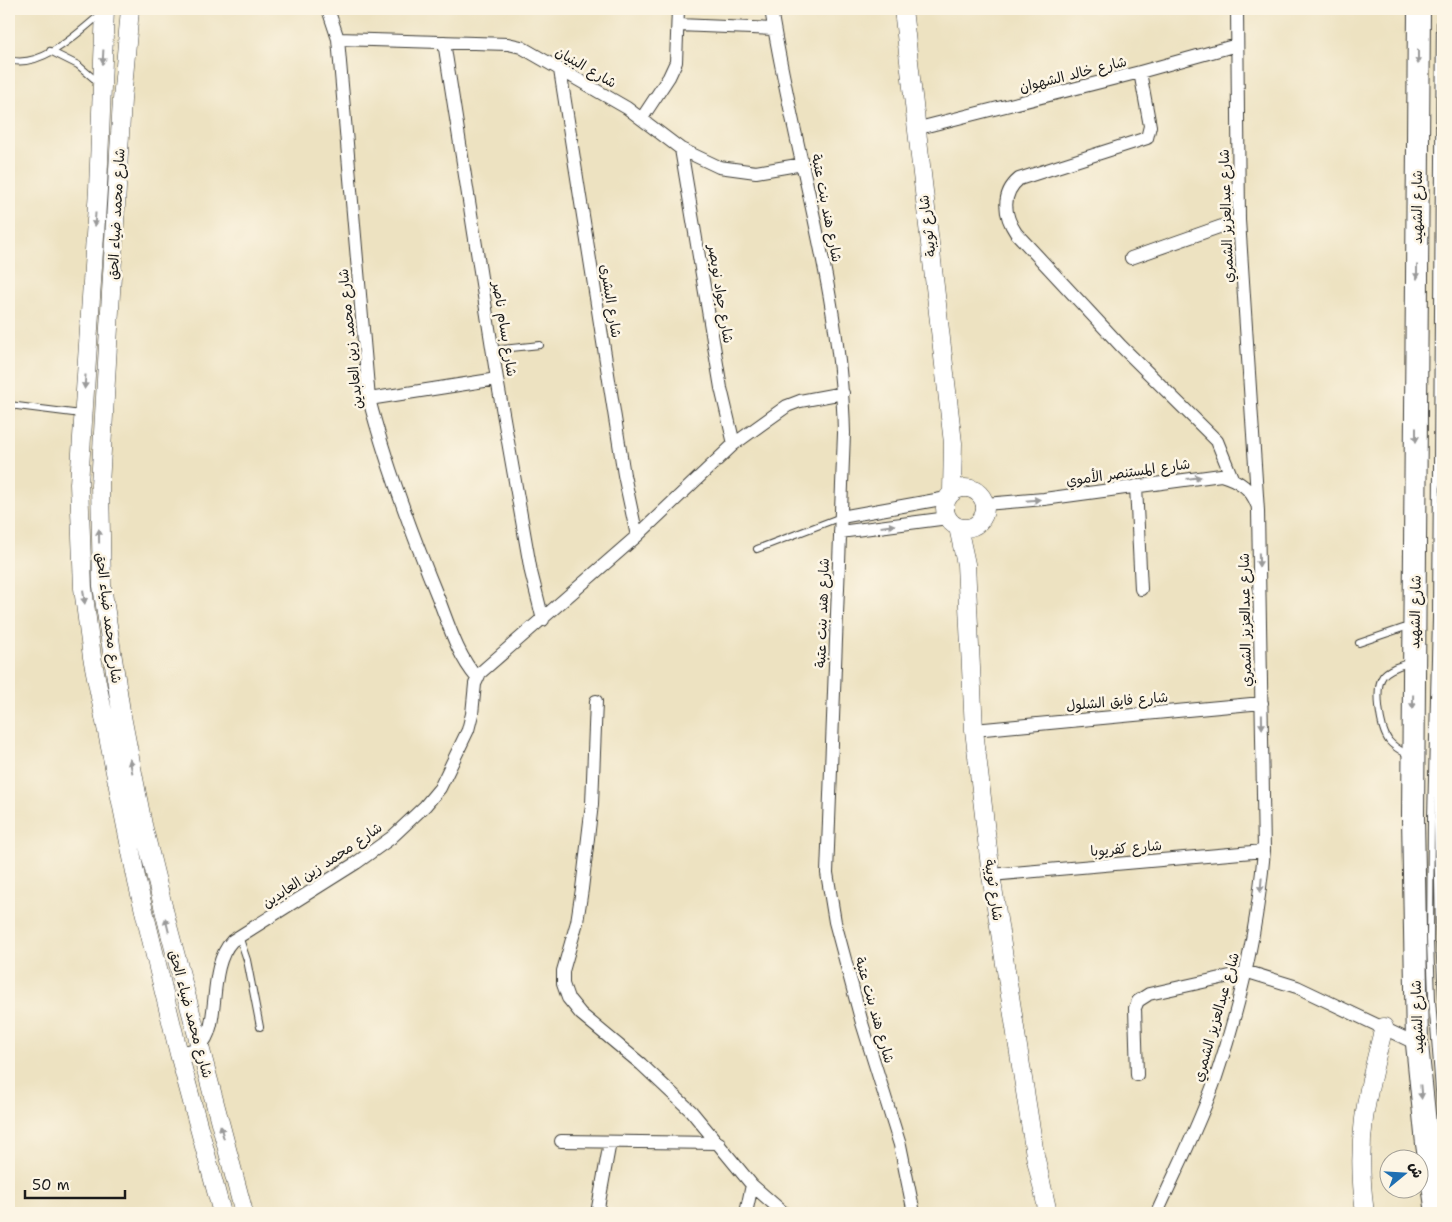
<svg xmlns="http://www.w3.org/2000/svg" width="1452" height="1222" font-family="'Shantell Sans','Playpen Sans Arabic',sans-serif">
	<rect width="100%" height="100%" fill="#fcf5e5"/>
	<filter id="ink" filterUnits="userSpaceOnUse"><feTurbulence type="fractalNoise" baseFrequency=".02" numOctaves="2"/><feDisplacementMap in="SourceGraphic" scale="10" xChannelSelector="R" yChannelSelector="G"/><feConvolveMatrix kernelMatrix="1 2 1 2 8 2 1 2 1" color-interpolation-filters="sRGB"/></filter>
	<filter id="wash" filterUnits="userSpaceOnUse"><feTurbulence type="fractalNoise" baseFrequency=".0096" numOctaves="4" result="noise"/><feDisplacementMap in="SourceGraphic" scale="20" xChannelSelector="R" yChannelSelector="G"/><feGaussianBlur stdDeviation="1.12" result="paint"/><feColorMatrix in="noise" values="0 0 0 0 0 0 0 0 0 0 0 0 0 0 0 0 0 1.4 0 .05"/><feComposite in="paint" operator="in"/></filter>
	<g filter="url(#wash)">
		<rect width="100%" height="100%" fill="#ede2c1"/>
	</g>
	<g filter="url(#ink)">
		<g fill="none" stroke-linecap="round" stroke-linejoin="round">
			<g stroke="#3b3a35" stroke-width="8">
				<path id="lane" d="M 1440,9 L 1436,618 L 1431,818 L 1430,939 L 1432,1000 L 1443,1142
					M 50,51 L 78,65 L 99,83
					M 9,60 C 42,69 78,33 102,13
					M 493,350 L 540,345
					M 9,405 L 81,414
					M 1443,541 L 1437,822 L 1439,938 L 1443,1019
					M 757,549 L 841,517
					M 1359,643 L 1409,626
					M 1408,755 C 1401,751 1394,747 1389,741 C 1380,729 1374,688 1383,676 C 1389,668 1402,665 1411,662
					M 239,936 L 247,960 L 260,1027"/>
			</g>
			<g stroke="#3b3a35" stroke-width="14">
				<path id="street" d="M 328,9 L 338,39 L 369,399 C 387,468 412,534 439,600 C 449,626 458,656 477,678
					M 771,9 C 793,150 841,289 844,433 L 827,873 L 835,922 L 862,1023 L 900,1145 L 914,1213
					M 678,25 L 774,29
					M 338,39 L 508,44 L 521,47 L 627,108 L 681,149 L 719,167 L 756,172 L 803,164
					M 444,42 L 497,379 L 531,572 L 543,620
					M 560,70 L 624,475 L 637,536
					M 1140,72 L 1150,126 L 1147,138 L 1019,179 C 1001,194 1004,215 1016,233 L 1121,346 L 1217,441 L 1232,478
					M 642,118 L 669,77 L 676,62 L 678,9
					M 915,129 L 1140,72 L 1237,45
					M 681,149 L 721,388 L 734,444
					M 1131,258 L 1239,220
					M 369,399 L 497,379
					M 1136,486 L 1141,589
					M 985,504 L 1044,499 L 1221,475 C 1238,480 1251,488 1257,505
					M 841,517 L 947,498
					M 840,532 L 948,518
					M 596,701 L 592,804 L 582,889 L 577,922 L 563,971 L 563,984 L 568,998 L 581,1014 L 641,1064 L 691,1111 L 752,1185 L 784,1213
					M 974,730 L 1262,703
					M 991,875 L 1264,851
					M 179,1054 C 185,1052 195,1050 200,1046 C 222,1027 206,969 232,941 L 356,863 L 391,838 L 425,806 L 440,788 L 468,730 L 472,714 L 475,684 L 480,673 L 637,536 L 734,444 L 787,406 L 800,401 L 843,393
					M 1137,1075 L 1135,1008 L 1138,1001 L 1149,994 L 1248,972 L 1297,987 L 1417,1044
					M 561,1141 L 719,1143
					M 597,1213 L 610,1142
					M 746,1213 L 752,1185
					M 1157,1213 C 1177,1168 1200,1124 1216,1077 C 1242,1001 1257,931 1264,851 L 1258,511 L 1239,220 L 1237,9"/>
			</g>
			<g stroke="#3b3a35" stroke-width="19">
				<path id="secondary" d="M 105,9 L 98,189 L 79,484 L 83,588 L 92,657 L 137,882 L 179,1054 L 222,1213
					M 130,9 L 122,100 L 100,485 L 102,586 L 121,711 L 143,825 L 168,926 L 244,1213
					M 903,9 L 953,443 L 952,492
					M945 508a20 20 0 1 1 40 0a20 20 0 1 1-40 0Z
					M 958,527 L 966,564 L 974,730 L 991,875 L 1035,1155 L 1048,1213
					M 1365,1213 C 1355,1140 1366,1097 1384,1027"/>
			</g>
			<g stroke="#3b3a35" stroke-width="24">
				<path id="highway" d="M 1419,9 L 1413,817 L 1417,1044 L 1427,1144 L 1437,1213"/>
			</g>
			<use href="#lane" stroke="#fff" stroke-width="6"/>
			<use href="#street" stroke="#fff" stroke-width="12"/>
			<use href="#secondary" stroke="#fff" stroke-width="18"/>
			<use href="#highway" stroke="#fff" stroke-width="22"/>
		</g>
		<defs><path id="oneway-solid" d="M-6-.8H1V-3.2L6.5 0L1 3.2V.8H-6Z" transform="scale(1.25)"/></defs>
		<g fill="#999">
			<use href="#oneway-solid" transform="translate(103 57) rotate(93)"/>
			<use href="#oneway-solid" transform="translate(1418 57) rotate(90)"/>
			<use href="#oneway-solid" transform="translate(95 220) rotate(94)"/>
			<use href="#oneway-solid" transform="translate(1417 272) rotate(90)"/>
			<use href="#oneway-solid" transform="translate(85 382) rotate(94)"/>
			<use href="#oneway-solid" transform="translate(1416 435) rotate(90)"/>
			<use href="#oneway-solid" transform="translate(1194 478) rotate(-8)"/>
			<use href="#oneway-solid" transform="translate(1033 500) rotate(-5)"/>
			<use href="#oneway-solid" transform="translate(888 526) rotate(-7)"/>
			<use href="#oneway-solid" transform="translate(99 536) rotate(-91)"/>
			<use href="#oneway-solid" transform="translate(1259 560) rotate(89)"/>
			<use href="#oneway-solid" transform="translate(84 597) rotate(83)"/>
			<use href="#oneway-solid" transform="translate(1413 702) rotate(91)"/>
			<use href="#oneway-solid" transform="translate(1262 722) rotate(89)"/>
			<use href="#oneway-solid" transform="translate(131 766) rotate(-101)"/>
			<use href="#oneway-solid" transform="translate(1261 885) rotate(95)"/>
			<use href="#oneway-solid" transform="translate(167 925) rotate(-104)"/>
			<use href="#oneway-solid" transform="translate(1421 1092) rotate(85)"/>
			<use href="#oneway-solid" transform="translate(222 1132) rotate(-105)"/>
		</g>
	</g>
	<g text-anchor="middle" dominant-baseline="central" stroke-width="5" stroke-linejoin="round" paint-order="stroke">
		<g font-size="14" fill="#1c1c1c" stroke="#fcf5e5">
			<text transform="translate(586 67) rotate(30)">شارع البنيان</text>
			<text transform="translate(1073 74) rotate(-14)">شارع خالد الشهوان</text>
			<text transform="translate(1417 207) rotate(-90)">شارع الشهيد</text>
			<text transform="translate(827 208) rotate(79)">شارع هند بنت عتبة</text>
			<text transform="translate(116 214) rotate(-87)">شارع محمد ضياء الحق</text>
			<text transform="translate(1226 216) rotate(-92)">شارع عبدالعزيز الشمري</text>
			<text transform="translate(927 226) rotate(-97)">شارع ثويبة</text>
			<text transform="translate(721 294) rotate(81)">شارع جواد نويصر</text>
			<text transform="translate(611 301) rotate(81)">شارع البشرى</text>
			<text transform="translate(505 329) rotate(81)">شارع بسام ناصر</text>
			<text transform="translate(350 339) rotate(-96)">شارع محمد زين العابدين</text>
			<text transform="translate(1128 472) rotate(-8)">شارع المستنصر الأموي</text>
			<text transform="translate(1415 612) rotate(-89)">شارع الشهيد</text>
			<text transform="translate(822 613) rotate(-88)">شارع هند بنت عتبة</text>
			<text transform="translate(109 618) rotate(83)">شارع محمد ضياء الحق</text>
			<text transform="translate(1245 620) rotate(-91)">شارع عبدالعزيز الشمري</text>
			<text transform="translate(1117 701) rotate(-5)">شارع فايق الشلول</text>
			<text transform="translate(1126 848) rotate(-5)">شارع كفريوبا</text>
			<text transform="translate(322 865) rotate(-34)">شارع محمد زين العابدين</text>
			<text transform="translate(994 890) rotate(82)">شارع ثويبة</text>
			<text transform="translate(875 1010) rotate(74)">شارع هند بنت عتبة</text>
			<text transform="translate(191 1014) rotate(75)">شارع محمد ضياء الحق</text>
			<text transform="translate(1216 1017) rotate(-74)">شارع عبدالعزيز الشمري</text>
			<text transform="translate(1417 1017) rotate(-92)">شارع الشهيد</text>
		</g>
	</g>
	<rect width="1452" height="1222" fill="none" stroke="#fcf5e5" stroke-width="30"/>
	<g transform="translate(1404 1174) rotate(72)"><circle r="24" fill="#fcf5e5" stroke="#a29e95"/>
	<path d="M0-4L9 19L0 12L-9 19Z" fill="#1f6fb2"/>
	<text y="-8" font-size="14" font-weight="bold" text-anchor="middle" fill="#1c1c1c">ش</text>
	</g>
	<path d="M25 1190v8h100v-8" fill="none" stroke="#1c1c1c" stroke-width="2.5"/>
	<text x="32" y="1190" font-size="15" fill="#1c1c1c" stroke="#fcf5e5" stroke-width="4" paint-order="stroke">50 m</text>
</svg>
